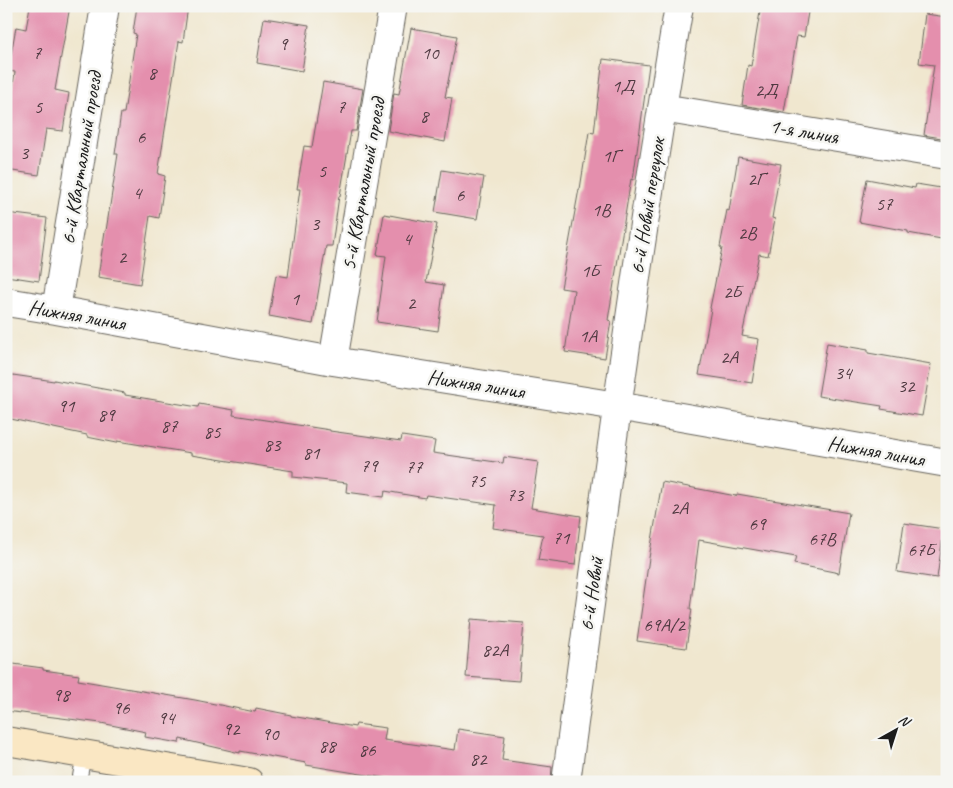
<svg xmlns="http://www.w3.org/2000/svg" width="953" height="788" font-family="Caveat,sans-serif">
	<rect width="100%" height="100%" fill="#f6f6f2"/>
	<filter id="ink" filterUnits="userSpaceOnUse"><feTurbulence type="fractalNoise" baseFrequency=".02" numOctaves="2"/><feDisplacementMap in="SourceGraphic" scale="10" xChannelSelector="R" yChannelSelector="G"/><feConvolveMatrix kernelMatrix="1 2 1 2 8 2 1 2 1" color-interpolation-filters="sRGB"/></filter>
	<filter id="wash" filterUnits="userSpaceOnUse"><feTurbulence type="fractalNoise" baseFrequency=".0096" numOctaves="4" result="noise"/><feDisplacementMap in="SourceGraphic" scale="20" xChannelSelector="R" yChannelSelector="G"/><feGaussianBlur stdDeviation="1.12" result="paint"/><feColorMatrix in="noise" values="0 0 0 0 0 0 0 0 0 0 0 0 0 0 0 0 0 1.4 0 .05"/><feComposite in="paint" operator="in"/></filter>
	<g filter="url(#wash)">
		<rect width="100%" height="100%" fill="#f0e7cf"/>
		<g id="blocks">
			<path fill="#e48fad" d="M 30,6 L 70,6 L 55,90 L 69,93 L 63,131 L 46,129 L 39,175 L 6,170 L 6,127 L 15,72 L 8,71 L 16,27 L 26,29 Z
				M 137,6 L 188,6 L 183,42 L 179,41 L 158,174 L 165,176 L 159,218 L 150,216 L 140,284 L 98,277 L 105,231 L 106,231 L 118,154 L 115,154 L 121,113 L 124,113 L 136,34 L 133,33 Z
				M 761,6 L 809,6 L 804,37 L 797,36 L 784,112 L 742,105 L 748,65 L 751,66 Z
				M 925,14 L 947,17 L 947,139 L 924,135 L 934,65 L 919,63 Z
				M 264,18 L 309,25 L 302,71 L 257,63 Z
				M 411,28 L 457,36 L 445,97 L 452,98 L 445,142 L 388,131 L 394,93 L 399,94 Z
				M 603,59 L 649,65 L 633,180 L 631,179 L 608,320 L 611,321 L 605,358 L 565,352 L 574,290 L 561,288 L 579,189 L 580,189 L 589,132 L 594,133 Z
				M 323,82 L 363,89 L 356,131 L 351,131 L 340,196 L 339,196 L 332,246 L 326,246 L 313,324 L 269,316 L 276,275 L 288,277 L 300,189 L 297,189 L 304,146 L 312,147 Z
				M 738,157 L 781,164 L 772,218 L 775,219 L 768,256 L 759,254 L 742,336 L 759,339 L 752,383 L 699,375 L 711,309 L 710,308 L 722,248 L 720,247 L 727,210 L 729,211 Z
				M 442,170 L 484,177 L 477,219 L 435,212 Z
				M 867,179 L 915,188 L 916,184 L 947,189 L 947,240 L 908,233 L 908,231 L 859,222 Z
				M 6,213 L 47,218 L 39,281 L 6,276 Z
				M 384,214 L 437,224 L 426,282 L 444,285 L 438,331 L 377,322 L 386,256 L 377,255 Z
				M 827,343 L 868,350 L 868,353 L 931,364 L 922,416 L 881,409 L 882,406 L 818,396 Z
				M 6,374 L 54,381 L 54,380 L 125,393 L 125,395 L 198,407 L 199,404 L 234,410 L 233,415 L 330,430 L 330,431 L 401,441 L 402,436 L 435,441 L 433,453 L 503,463 L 504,457 L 538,462 L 531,508 L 581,516 L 575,565 L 538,560 L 543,535 L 493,528 L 496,505 L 426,495 L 425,498 L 385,491 L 384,497 L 346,492 L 347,483 L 293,477 L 293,471 L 191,455 L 191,453 L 117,441 L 117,443 L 87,437 L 87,435 L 6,418 Z
				M 662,482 L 736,496 L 737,494 L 849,513 L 839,573 L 794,564 L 796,557 L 699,540 L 690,609 L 692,609 L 686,648 L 637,641 L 649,558 Z
				M 904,523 L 944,529 L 937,578 L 897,572 Z
				M 471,619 L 524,623 L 519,681 L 466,677 Z
				M 6,663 L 43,668 L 43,670 L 79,675 L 78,680 L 195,700 L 255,712 L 256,708 L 291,715 L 291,716 L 355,727 L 356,724 L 386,728 L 384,740 L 455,750 L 458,729 L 505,736 L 502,760 L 552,767 L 551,782 L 410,782 L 306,765 L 306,763 L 240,751 L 240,753 L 180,739 L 179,743 L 145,737 L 146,732 L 101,723 L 6,711 Z"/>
		</g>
	</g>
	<g filter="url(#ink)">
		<use href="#blocks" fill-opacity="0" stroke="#66635b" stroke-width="1"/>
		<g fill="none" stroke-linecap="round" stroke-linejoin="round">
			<g stroke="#66635b" stroke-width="16">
				<path id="service" d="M 79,782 L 84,754"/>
			</g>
			<g stroke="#66635b" stroke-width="30">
				<path id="minor" d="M 662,108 L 947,155
					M 6,302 L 56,310 L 333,361 L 617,406 L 947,463
					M 56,310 L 105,6
					M 333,361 L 393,6
					M 566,782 C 601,523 635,264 679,6"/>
			</g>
			<g stroke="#66635b" stroke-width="30">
				<path id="secondary" d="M 6,741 L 249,782"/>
			</g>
			<use href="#service" stroke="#fff" stroke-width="14"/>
			<use href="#minor" stroke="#fff" stroke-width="28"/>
			<use href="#secondary" stroke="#fae7c3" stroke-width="28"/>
		</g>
	</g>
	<g text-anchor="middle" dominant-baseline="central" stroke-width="5" stroke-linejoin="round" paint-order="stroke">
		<g font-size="19" fill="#4e3940">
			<text x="283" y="44">9</text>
			<text x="37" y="53">7</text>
			<text x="430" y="53">10</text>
			<text x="152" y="73">8</text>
			<text x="623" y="86">1Д</text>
			<text x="766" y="90">2Д</text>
			<text x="38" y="107">5</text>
			<text x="341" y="107">7</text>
			<text x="424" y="116">8</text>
			<text x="141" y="137">6</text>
			<text x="24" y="153">3</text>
			<text x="611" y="156">1Г</text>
			<text x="322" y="171">5</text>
			<text x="756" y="179">2Г</text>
			<text x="137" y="193">4</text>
			<text x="460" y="195">6</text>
			<text x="884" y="204">57</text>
			<text x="601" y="210">1В</text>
			<text x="315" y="224">3</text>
			<text x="747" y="233">2В</text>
			<text x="407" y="239">4</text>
			<text x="122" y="257">2</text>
			<text x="590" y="271">1Б</text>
			<text x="732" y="292">2Б</text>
			<text x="295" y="299">1</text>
			<text x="411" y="303">2</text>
			<text x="588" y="336">1А</text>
			<text x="729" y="357">2А</text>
			<text x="843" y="373">34</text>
			<text x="906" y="386">32</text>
			<text x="66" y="406">91</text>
			<text x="106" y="415">89</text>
			<text x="169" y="426">87</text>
			<text x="212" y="432">85</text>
			<text x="272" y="445">83</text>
			<text x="311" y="453">81</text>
			<text x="369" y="466">79</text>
			<text x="414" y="467">77</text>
			<text x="477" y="481">75</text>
			<text x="515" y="495">73</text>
			<text x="679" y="508">2А</text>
			<text x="757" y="524">69</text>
			<text x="561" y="538">71</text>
			<text x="822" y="539">67В</text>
			<text x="921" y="550">67Б</text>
			<text x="664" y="625">69А/2</text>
			<text x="495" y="650">82А</text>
			<text x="61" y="695">98</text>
			<text x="121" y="708">96</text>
			<text x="166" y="718">94</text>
			<text x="231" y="729">92</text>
			<text x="270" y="734">90</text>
			<text x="327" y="746">88</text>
			<text x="367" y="750">86</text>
			<text x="478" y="759">82</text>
		</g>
		<g font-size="21" fill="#1c1c1c" stroke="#f6f6f2">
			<text transform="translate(804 131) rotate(10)">1-я линия</text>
			<text transform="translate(81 158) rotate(-81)">6-й Квартальный проезд</text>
			<text transform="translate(363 184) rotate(-80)">5-й Квартальный проезд</text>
			<text transform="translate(647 206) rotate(-81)">6-й Новый переулок</text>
			<text transform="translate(77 315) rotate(10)">Нижняя линия</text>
			<text transform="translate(476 384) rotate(9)">Нижняя линия</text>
			<text transform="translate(876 451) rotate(10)">Нижняя линия</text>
			<text transform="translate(591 594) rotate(-82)">6-й Новый</text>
		</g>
	</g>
	<rect width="953" height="788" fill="none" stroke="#f6f6f2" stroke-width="25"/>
	<g transform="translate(896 730) rotate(39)" stroke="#f6f6f2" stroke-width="4" paint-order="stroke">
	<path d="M0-4L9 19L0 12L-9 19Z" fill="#1c1c1c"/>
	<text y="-8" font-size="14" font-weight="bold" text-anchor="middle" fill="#1c1c1c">N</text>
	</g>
</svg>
